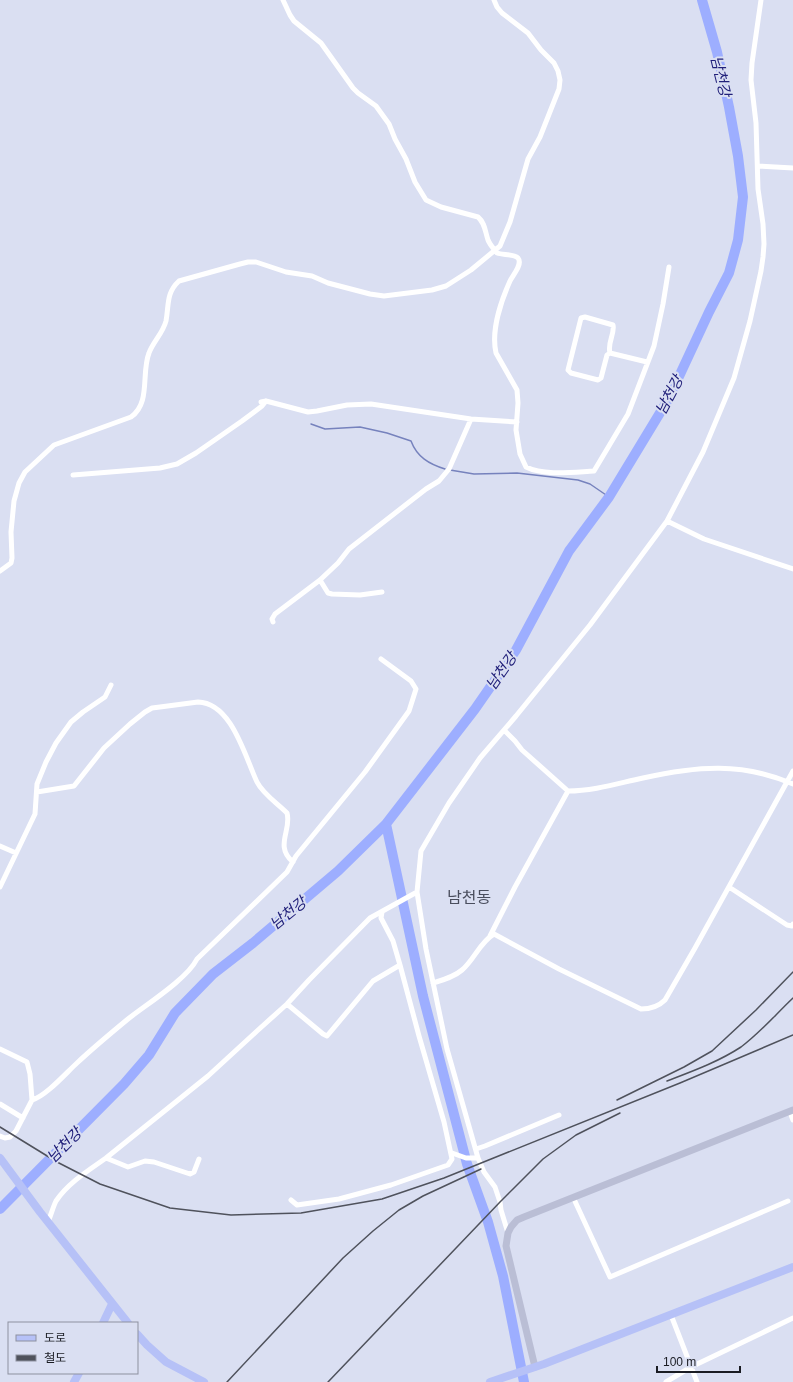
<svg xmlns="http://www.w3.org/2000/svg" width="793" height="1382" font-family="Arial,'Noto Sans KR',sans-serif">
	<rect width="100%" height="100%" fill="#dadff2"/>
	<g fill="none" stroke-linecap="round" stroke-linejoin="round">
		<path stroke="#7682bd" stroke-width="1.5" d="M 311,424 L 325,429 L 360,427 L 387,433 L 411,441 C 417,457 429,464 445,469
			M 450,470 L 474,474 L 517,473 L 578,480 L 590,484 L 609,497"/>
		<path stroke="#9daeff" stroke-width="10" d="M 386,824 L 423,996 L 467,1164 L 488,1222 L 503,1276 L 524,1382
			M 0,1209 L 124,1084 L 149,1055 L 175,1013 L 213,974 L 253,943 L 338,871 L 386,824 L 475,709 L 516,650 L 569,551 L 609,497 L 669,398 L 709,312 L 729,273 L 738,240 L 743,197 L 738,156 L 729,107 L 717,52 L 702,0"/>
		<path stroke="#fff" stroke-width="5" d="M 283,0 L 290,15 L 294,21 L 321,43 L 353,88 L 358,93 L 376,106 L 389,124 L 395,139 L 406,159 L 415,182 L 426,200 L 441,207 L 478,217 C 485,223 485,231 488,240 C 490,245 494,249 497,253 C 503,255 514,254 518,258 C 523,264 513,275 510,281 C 501,301 491,331 496,353 L 517,390 L 518,403 L 516,430 L 520,454 L 526,467 C 544,476 574,472 594,471 L 628,414 L 654,346 L 663,304 L 669,267
			M 758,166 L 793,168
			M 610,353 C 607,343 615,334 613,325 L 585,317 L 581,318 L 568,370 L 571,373 L 598,380 L 601,378 L 607,355 L 610,353 L 647,362
			M 261,402 L 266,401 L 308,412 L 317,411 L 347,405 L 371,404 L 471,419 L 517,422
			M 73,475 L 160,468 L 177,464 L 196,453 L 242,421 L 262,406 L 266,401
			M 667,521 L 704,539 L 793,569
			M 0,571 L 11,563 L 12,558 L 11,532 L 14,501 L 19,483 L 25,472 L 54,445 L 131,417 C 151,403 141,373 149,353 C 153,342 163,333 166,321 C 169,305 166,293 179,281 L 240,264 L 248,262 L 256,262 L 286,272 L 312,276 L 328,283 L 370,294 L 384,296 L 432,290 L 446,286 L 471,270 L 500,246 L 510,222 L 528,159 L 540,137 L 559,89 L 560,80 L 558,71 L 554,63 L 541,50 L 528,33 L 502,13 L 497,7 L 494,0
			M 320,580 L 328,593 L 332,594 L 360,595 L 382,592
			M 273,622 L 272,619 L 275,614 L 320,580 L 338,563 L 349,549 L 426,489 L 439,481 L 449,469 L 471,419
			M 568,791 C 594,791 619,783 643,778 C 697,766 742,762 793,784
			M 37,792 L 74,786 L 104,748 L 130,724 L 145,712 L 152,708 L 160,707 L 198,702 C 232,703 245,757 257,782 C 263,794 277,803 287,813 C 292,830 274,846 293,862
			M 0,846 L 16,853
			M 0,887 L 35,814 L 37,784 L 46,762 L 56,743 L 71,722 L 83,712 L 105,697 L 111,685
			M 729,887 L 787,925 L 792,926 L 793,924
			M 490,936 L 515,887 L 568,791 L 522,750 L 515,741 L 504,730
			M 433,983 C 443,980 454,977 462,970 C 474,960 480,942 494,934 L 559,969 L 641,1009 C 650,1009 658,1007 665,1000 L 695,948 L 793,771
			M 287,1004 L 323,1034 L 327,1036 L 373,981 L 400,965
			M 0,1049 L 27,1062 L 30,1074 L 32,1100 L 16,1131 L 10,1137 L 5,1138 L 0,1136
			M 32,1100 C 46,1096 66,1073 77,1063 C 93,1048 111,1033 128,1019 C 147,1004 187,979 197,959 L 287,872 L 296,856 L 365,772 L 409,711 L 416,689 L 411,681 L 381,659
			M 0,1104 L 23,1118
			M 790,1112 L 793,1120
			M 476,1149 L 485,1146 L 559,1115
			M 452,1153 L 466,1158 L 478,1158
			M 106,1158 L 128,1167 L 145,1161 L 154,1162 L 190,1174 L 194,1172 L 199,1159
			M 573,1197 L 610,1277 L 788,1201
			M 291,1200 L 297,1205 L 339,1199 L 391,1185 L 448,1165 L 452,1159 L 444,1122 L 419,1036 L 400,965 L 393,941 L 381,918 L 382,912
			M 48,1222 C 51,1215 53,1207 56,1201 C 68,1183 89,1170 106,1158 L 208,1076 L 257,1031 L 287,1004 L 309,980 L 370,918 L 417,892
			M 508,1233 L 501,1210 L 500,1202 L 495,1187 L 484,1172 L 478,1158 L 447,1049 L 426,949 L 417,892 L 421,851 L 449,803 L 480,758 L 516,716 L 590,625 L 667,521 L 703,452 L 734,378 L 750,321 L 761,271 L 763,257 L 764,244 L 763,224 L 758,189 L 756,123 L 751,80 L 752,63 L 761,0
			M 671,1315 L 697,1382
			M 666,1382 L 691,1367 L 793,1318"/>
		<path stroke="#babed5" stroke-width="7" d="M 535,1367 L 506,1246 L 508,1233 L 511,1227 L 517,1220 L 524,1217 L 793,1110"/>
		<path stroke="#b6c1f7" stroke-width="8" d="M 0,1158 L 40,1212 L 128,1323
			M 103,1323 L 112,1304
			M 137,1334 L 147,1345 L 166,1362 L 204,1382
			M 74,1382 L 79,1373
			M 490,1382 L 544,1364 L 793,1267"/>
		<path stroke="#4f525c" stroke-width="1.5" d="M 667,1081 C 693,1071 718,1062 741,1047 C 760,1033 776,1014 793,998
			M 617,1100 L 684,1067 L 712,1051 L 756,1010 L 793,972
			M 0,1127 L 57,1162 L 100,1184 L 170,1208 L 231,1215 L 301,1213 L 382,1199 L 444,1178 L 680,1083 L 793,1035
			M 227,1382 L 343,1258 L 373,1231 L 399,1210 L 423,1196 L 481,1169
			M 328,1382 L 500,1202 L 543,1159 L 576,1135 L 620,1113"/>
	</g>
	<g text-anchor="middle" dominant-baseline="central" stroke-width="4" stroke-linejoin="round" paint-order="stroke">
		<g font-size="15" font-style="italic" fill="#21207a" stroke="#dadff2">
			<text transform="translate(721 76) rotate(76)">남천강</text>
			<text transform="translate(669 395) rotate(-62)">남천강</text>
			<text transform="translate(501 671) rotate(-55)">남천강</text>
			<text transform="translate(288 913) rotate(-39)">남천강</text>
			<text transform="translate(64 1145) rotate(-45)">남천강</text>
		</g>
		<g font-size="16" fill="#4a4e5e" stroke="#dadff2">
			<text x="469" y="897">남천동</text>
		</g>
	</g>
	<rect x="8" y="1322" width="130" height="52" fill="#dadff2" stroke="#8d919f"/>
	<rect x="16" y="1335" width="20" height="6" fill="#b6c1f7" stroke="#8d919f"/>
	<text x="44" y="1342" font-size="12" fill="#1a1c23">도로</text>
	<rect x="16" y="1355" width="20" height="6" fill="#4f525c" stroke="#8d919f"/>
	<text x="44" y="1362" font-size="12" fill="#1a1c23">철도</text>
	<path d="M657 1366v6h83v-6" fill="none" stroke="#1a1c23" stroke-width="2"/>
	<text x="663" y="1366" font-size="12" fill="#1a1c23" stroke="#dadff2" stroke-width="3" paint-order="stroke">100 m</text>
</svg>
